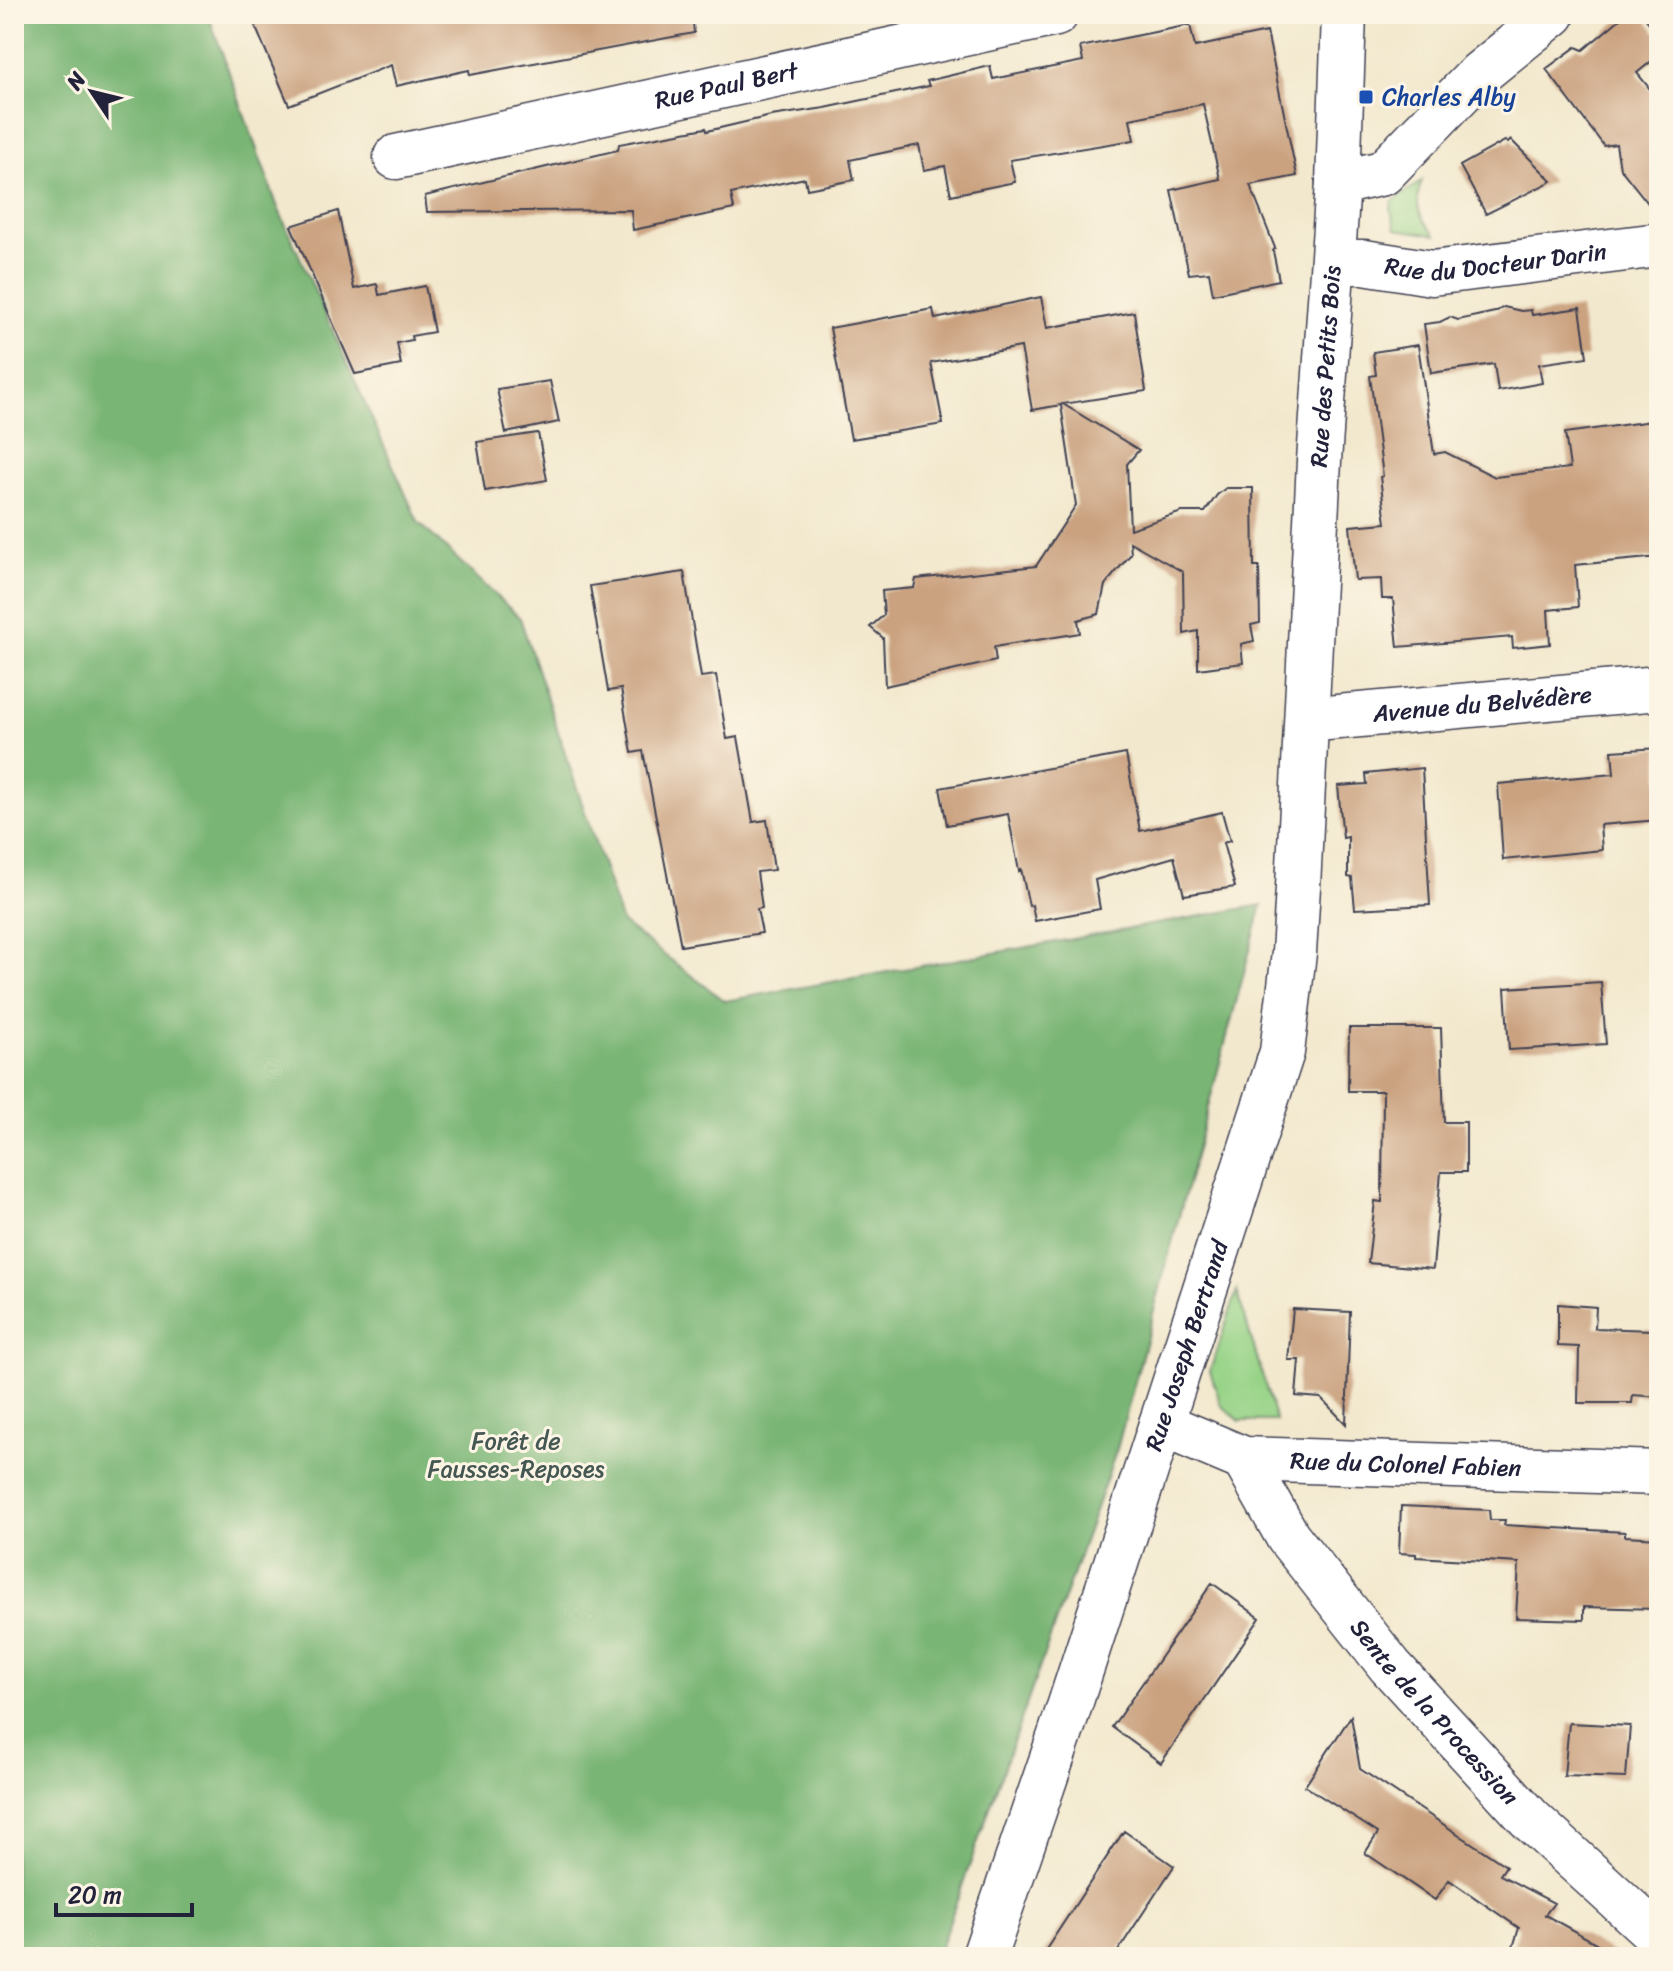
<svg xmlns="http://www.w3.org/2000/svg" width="1673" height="1971" font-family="Sriracha,sans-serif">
	<rect width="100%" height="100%" fill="#fcf5e5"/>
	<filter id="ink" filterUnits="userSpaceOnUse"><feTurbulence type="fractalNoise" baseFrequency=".0125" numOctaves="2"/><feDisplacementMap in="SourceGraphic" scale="16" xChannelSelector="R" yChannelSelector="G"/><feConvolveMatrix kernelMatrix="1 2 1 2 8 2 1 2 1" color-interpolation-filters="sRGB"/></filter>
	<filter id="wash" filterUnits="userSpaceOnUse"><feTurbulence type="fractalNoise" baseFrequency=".006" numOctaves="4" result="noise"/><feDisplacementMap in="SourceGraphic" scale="32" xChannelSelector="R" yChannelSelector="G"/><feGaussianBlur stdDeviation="1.8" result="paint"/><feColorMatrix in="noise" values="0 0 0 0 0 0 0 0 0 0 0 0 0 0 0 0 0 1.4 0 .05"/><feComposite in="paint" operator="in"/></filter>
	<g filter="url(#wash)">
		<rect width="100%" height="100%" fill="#f2e8cd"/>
		<path fill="#97d387" stroke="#5c7a61" stroke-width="2" d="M 1422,181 C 1413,204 1419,217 1435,235 L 1396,229 L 1391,210 L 1392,202 Z
			M 1237,1291 L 1276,1421 L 1240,1421 L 1221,1405 L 1210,1371 Z"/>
		<path fill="#79b574" stroke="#4e6c58" stroke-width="2" d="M 14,14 L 208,14 L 278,208 L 418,522 L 520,618 L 622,923 L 725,1001 L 1262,905 L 1117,1449 L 937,1957 L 14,1957 Z"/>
		<g id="blocks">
			<path fill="#caa280" d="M 250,14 L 692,14 L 694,33 L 470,75 L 469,70 L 396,86 L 391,65 L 289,105 Z
				M 1626,14 L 1642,14 L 1659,36 L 1659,55 L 1637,73 L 1659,100 L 1659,217 L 1620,168 L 1616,144 L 1604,146 L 1546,69 L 1576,47 L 1583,50 Z
				M 1190,25 L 1195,47 L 1267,32 L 1297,176 L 1250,185 L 1275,248 L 1273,251 L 1279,280 L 1213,294 L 1209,272 L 1189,274 L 1171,190 L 1220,179 L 1203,104 L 1130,119 L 1134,140 L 1010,160 L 1015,182 L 951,195 L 945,166 L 924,170 L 919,145 L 850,160 L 854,180 L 807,189 L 805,178 L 731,194 L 734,209 L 633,230 L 631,210 L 427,212 L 425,196 L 618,150 L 619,144 L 706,128 L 707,131 L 771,116 L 825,108 L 929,86 L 927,81 L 990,66 L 993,79 L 1083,61 L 1080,47 Z
				M 1511,140 L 1552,181 L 1486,214 L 1460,166 L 1505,141 L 1508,143 Z
				M 338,211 L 354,289 L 377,284 L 379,295 L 425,286 L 434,332 L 411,336 L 412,340 L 397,343 L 401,365 L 355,374 L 291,226 Z
				M 1041,297 L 1047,328 L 1134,312 L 1146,391 L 1063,404 L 1139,450 L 1127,464 L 1130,529 L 1182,512 L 1205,512 L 1217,495 L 1226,488 L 1253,488 L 1254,567 L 1259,567 L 1260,623 L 1251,625 L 1254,641 L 1241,644 L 1243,663 L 1198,669 L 1198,631 L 1184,634 L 1183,572 L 1130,542 L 1131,554 L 1105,585 L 1099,614 L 1078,620 L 1080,633 L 994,647 L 996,661 L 885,686 L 883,638 L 870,627 L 884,615 L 882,591 L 914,588 L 916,579 L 1036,566 L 1076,505 L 1061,405 L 1032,410 L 1021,347 L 931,363 L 943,424 L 851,439 L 830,328 L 933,309 L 935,319 Z
				M 1504,307 L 1521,311 L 1531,310 L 1532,315 L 1580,308 L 1587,357 L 1539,364 L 1542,383 L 1498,391 L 1494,364 L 1431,373 L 1424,324 L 1440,322 L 1450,317 L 1458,320 L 1495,312 Z
				M 1418,345 L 1434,454 L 1445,452 L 1495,477 L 1570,468 L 1565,433 L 1659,420 L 1659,557 L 1575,565 L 1578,607 L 1548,610 L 1550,644 L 1513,648 L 1512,637 L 1398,647 L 1393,599 L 1382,599 L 1381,579 L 1355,580 L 1350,526 L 1386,523 L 1380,477 L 1383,476 L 1370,376 L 1376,375 L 1373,352 Z
				M 550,381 L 559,422 L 506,433 L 497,389 Z
				M 538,433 L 547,480 L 485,491 L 477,442 Z
				M 684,572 L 701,677 L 716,675 L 727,739 L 738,737 L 753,822 L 767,820 L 774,870 L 757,872 L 762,908 L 757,909 L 762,933 L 681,946 L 643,751 L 632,753 L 621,689 L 608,691 L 590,586 Z
				M 1659,748 L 1659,820 L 1600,825 L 1602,850 L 1503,860 L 1498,784 L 1614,774 L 1612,751 Z
				M 1126,754 L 1140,831 L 1222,812 L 1230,841 L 1223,843 L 1235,887 L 1184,895 L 1174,857 L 1095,880 L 1100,909 L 1035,921 L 1032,905 L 1029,906 L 1021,869 L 1019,871 L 1008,814 L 947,825 L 940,788 Z
				M 1422,768 L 1430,905 L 1355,909 L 1352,878 L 1348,877 L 1348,837 L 1343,838 L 1338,786 L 1367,784 L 1366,774 Z
				M 1601,982 L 1606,1044 L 1509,1050 L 1505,988 Z
				M 1349,1028 L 1441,1028 L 1444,1122 L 1466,1122 L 1466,1172 L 1441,1172 L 1433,1269 L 1368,1263 L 1375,1201 L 1382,1202 L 1383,1091 L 1348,1091 Z
				M 1558,1304 L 1596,1307 L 1595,1328 L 1652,1330 L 1652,1341 L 1659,1347 L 1659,1397 L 1633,1395 L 1632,1403 L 1578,1403 L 1579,1347 L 1558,1346 Z
				M 1293,1309 L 1350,1312 L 1346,1424 L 1321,1398 L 1296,1396 L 1299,1360 L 1288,1360 Z
				M 1401,1506 L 1489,1510 L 1490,1520 L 1505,1520 L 1504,1525 L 1625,1532 L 1625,1536 L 1659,1538 L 1658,1609 L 1584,1607 L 1584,1620 L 1516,1618 L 1519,1563 L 1416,1557 L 1416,1554 L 1399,1553 Z
				M 1212,1583 L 1260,1618 L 1161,1763 L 1112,1727 Z
				M 1351,1716 L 1360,1769 L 1506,1866 L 1500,1875 L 1554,1903 L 1545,1915 L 1621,1957 L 1510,1957 L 1519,1928 L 1449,1880 L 1435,1900 L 1365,1853 L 1378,1833 L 1305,1786 Z
				M 1569,1723 L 1630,1726 L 1626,1778 L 1564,1776 Z
				M 1124,1831 L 1174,1866 L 1114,1957 L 1041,1957 Z"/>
		</g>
	</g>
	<g filter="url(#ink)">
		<use href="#blocks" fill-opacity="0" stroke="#414051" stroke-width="2"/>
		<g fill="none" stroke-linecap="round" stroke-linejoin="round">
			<g stroke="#414051" stroke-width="47">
				<g id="minor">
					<path id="s1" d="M 396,157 L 1056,14"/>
					<path d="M 1338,183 L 1383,173 L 1479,74 L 1553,14"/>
					<path id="s2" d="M 1333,262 L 1364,262 L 1432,273 L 1659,245"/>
					<path id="s3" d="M 1307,717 L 1327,718 L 1659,688"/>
					<path id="s4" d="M 1161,1424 L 1244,1459 L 1659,1473"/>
					<path id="s5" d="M 1244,1459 L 1288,1537 L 1390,1666 L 1531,1820 L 1659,1937"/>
					<path id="s6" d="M 984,1957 L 1061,1732 L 1282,1052 L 1294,953 L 1298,887 L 1319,461 L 1338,183 L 1344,14"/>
				</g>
			</g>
			<use href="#minor" stroke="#fff" stroke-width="44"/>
		</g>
	</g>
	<rect fill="#1a4fb4" stroke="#fcf5e5" stroke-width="3" x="1358" y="89" width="16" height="16" rx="4"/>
	<g text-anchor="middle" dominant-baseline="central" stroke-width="6" stroke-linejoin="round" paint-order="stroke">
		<g font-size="24" fill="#22223b" stroke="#fcf5e5">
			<text stroke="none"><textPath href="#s1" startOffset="338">Rue Paul Bert</textPath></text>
			<text stroke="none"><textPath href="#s2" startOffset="164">Rue du Docteur Darin</textPath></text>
			<text stroke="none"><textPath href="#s6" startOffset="1640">Rue des Petits Bois</textPath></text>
			<text stroke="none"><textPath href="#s3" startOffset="176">Avenue du Belvédère</textPath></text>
			<text stroke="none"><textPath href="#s6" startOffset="644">Rue Joseph Bertrand</textPath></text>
			<text stroke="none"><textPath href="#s4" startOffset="252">Rue du Colonel Fabien</textPath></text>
			<text stroke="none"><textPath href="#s5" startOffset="318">Sente de la Procession</textPath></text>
		</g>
		<g font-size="24" fill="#164399" stroke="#fcf5e5" text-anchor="start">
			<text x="1382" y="97">Charles Alby</text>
		</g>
		<g font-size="24" fill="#455752" stroke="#fcf5e5">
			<text x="516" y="1441">Forêt de<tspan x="516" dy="28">Fausses-Reposes</tspan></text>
		</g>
	</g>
	<rect width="1673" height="1971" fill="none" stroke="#fcf5e5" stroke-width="48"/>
	<g transform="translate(92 92) rotate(305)" stroke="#fcf5e5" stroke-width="6" paint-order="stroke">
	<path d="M0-6L14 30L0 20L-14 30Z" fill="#22223b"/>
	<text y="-12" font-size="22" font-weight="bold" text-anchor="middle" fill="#22223b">N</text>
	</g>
	<path d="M56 1903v12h136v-12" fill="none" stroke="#22223b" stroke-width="4"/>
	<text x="68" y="1903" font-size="24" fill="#22223b" stroke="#fcf5e5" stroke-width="6" paint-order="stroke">20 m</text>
</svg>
